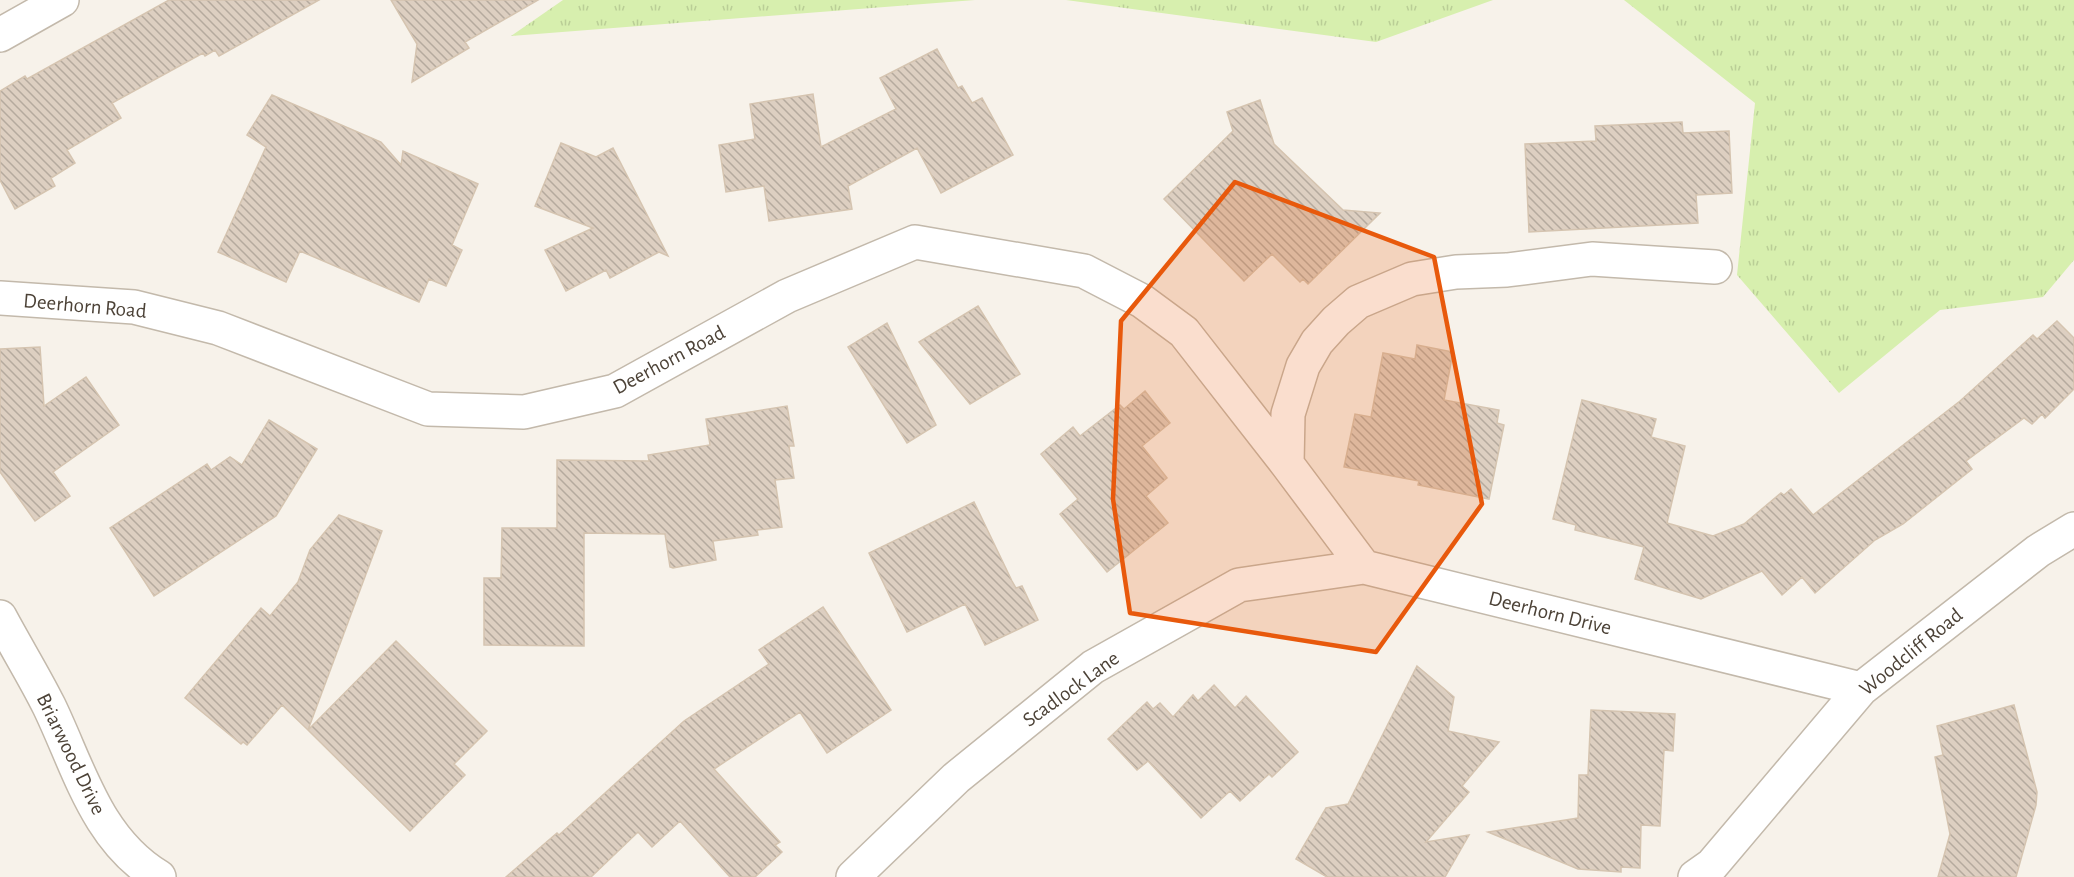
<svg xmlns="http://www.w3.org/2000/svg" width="2074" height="877" font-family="'Alegreya Sans',sans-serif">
	<defs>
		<pattern id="grass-tufts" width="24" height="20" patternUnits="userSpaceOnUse" patternTransform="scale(1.5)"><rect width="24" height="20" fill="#d7efae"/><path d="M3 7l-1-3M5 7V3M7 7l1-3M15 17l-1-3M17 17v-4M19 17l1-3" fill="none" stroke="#bace96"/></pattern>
		<pattern id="building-back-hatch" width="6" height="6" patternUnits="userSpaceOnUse" patternTransform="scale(1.5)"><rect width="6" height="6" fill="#ddcfc1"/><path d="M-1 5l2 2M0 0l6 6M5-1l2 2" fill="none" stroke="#b5aa9e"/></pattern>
	</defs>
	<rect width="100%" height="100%" fill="#f7f2ea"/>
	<path fill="url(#grass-tufts)" d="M 563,0 L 975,0 L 511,36 Z
		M 1066,0 L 1493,0 L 1376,42 Z
		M 1624,0 L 2074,0 L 2074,260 L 2043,297 L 1940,310 L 1839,393 L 1737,275 L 1755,103 Z"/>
	<path fill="url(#building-back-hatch)" stroke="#d5c4b0" stroke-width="1.5" d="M 169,0 L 319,0 L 219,56 L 215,50 L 205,56 L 203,53 L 112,103 L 121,118 L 67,150 L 75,163 L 51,178 L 55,186 L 15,209 L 0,180 L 0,91 L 25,76 L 27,79 Z
		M 391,0 L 538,0 L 465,42 L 469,48 L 412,82 L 417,44 Z
		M 937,49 L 958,88 L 962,86 L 972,103 L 982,98 L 1013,155 L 941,193 L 917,148 L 848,186 L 852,209 L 769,221 L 764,186 L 726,192 L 719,145 L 755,139 L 750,104 L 813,94 L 821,147 L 896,109 L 880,78 Z
		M 272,95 L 381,142 L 401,165 L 403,151 L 478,184 L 452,245 L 462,250 L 446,286 L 429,279 L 419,302 L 300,251 L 286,282 L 218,252 L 266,147 L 247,135 Z
		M 1260,100 L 1274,144 L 1343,210 L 1380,213 L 1308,284 L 1303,279 L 1300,282 L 1272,254 L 1244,281 L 1164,199 L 1233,131 L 1227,112 Z
		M 1682,122 L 1683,133 L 1729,131 L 1732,193 L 1696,195 L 1698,223 L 1529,232 L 1525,144 L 1596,141 L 1595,126 Z
		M 561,143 L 596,157 L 613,148 L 668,256 L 659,252 L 610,278 L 606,270 L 566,291 L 545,250 L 593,228 L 535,206 Z
		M 978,306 L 1020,374 L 970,404 L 919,342 Z
		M 2057,321 L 2074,338 L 2074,389 L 2045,418 L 2042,414 L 2032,424 L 2024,418 L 1966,461 L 1972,469 L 1903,524 L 1875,540 L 1815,593 L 1802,577 L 1782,595 L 1762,571 L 1701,599 L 1635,579 L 1644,547 L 1575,530 L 1576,525 L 1553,519 L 1582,400 L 1656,419 L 1651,437 L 1685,446 L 1667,523 L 1713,536 L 1744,524 L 1781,493 L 1784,495 L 1791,489 L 1813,515 L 1960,401 L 2033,335 L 2037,339 Z
		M 887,323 L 936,425 L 907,443 L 848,347 Z
		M 1417,345 L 1453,352 L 1444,400 L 1499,410 L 1497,423 L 1504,425 L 1489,499 L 1418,485 L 1419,481 L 1344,467 L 1355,414 L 1371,417 L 1383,353 L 1415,359 Z
		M 40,347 L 44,406 L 86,377 L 119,425 L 53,472 L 70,496 L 35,521 L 0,472 L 0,349 Z
		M 1145,391 L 1170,423 L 1142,446 L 1167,478 L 1146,496 L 1168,523 L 1107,572 L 1060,514 L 1078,499 L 1041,454 L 1073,427 L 1080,436 L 1120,405 L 1124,409 Z
		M 787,406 L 794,446 L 789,446 L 794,478 L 775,480 L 782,527 L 757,530 L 758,535 L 713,541 L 716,560 L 673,568 L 670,567 L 665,534 L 584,533 L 584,646 L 484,645 L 484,578 L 501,578 L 502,528 L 557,528 L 557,460 L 649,461 L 648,455 L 710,445 L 706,419 Z
		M 269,420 L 317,449 L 276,516 L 154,596 L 110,528 L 207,464 L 211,470 L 230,457 L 242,465 Z
		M 974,502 L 1012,581 L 1016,588 L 1022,586 L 1038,620 L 985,645 L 965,604 L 907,632 L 869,553 Z
		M 339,515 L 382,531 L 308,730 L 282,705 L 247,745 L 243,742 L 241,744 L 185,698 L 261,608 L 270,616 L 298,582 L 310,550 Z
		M 823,607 L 891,710 L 827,753 L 800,712 L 714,769 L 780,842 L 775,845 L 782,852 L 755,877 L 730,877 L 680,821 L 652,847 L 638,832 L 591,877 L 506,877 L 557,833 L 559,835 L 684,721 L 769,664 L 759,650 Z
		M 396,641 L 487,731 L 454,764 L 465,775 L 410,831 L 308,730 Z
		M 1417,666 L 1454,697 L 1448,731 L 1499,742 L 1462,786 L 1469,792 L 1426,842 L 1469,835 L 1445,877 L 1327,877 L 1296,859 L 1326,808 L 1348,804 Z
		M 1214,685 L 1235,708 L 1246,696 L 1298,752 L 1272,777 L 1269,774 L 1240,801 L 1230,791 L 1201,818 L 1148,761 L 1137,770 L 1108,739 L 1147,702 L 1153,709 L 1160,703 L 1173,717 L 1193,695 L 1198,701 Z
		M 2014,705 L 2037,792 L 2036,805 L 2016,877 L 1938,877 L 1950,834 L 1935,757 L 1943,755 L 1937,726 Z
		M 1591,710 L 1675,714 L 1673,751 L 1664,750 L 1660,826 L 1641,825 L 1640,868 L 1621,867 L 1621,872 L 1578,869 L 1488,832 L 1578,818 L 1579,775 L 1588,775 Z"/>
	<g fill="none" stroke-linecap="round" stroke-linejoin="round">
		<g stroke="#c3b9ab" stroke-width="36">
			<path id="minor" d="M 0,35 L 62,0
				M 0,298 L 134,307 L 218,328 L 428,409 L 524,412 L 615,391 L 787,296 L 915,242 L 1084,271 L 1142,301 L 1184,332 L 1287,464 L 1364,567 L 1861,689
				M 1287,464 L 1288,414 L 1303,366 L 1317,342 L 1336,321 L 1358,302 L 1412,279 L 1456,272 L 1507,270 L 1592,259 L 1715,267
				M 0,617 C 16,647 34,676 49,706 C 79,768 96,839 159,877
				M 853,877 L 956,778 L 1093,667 L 1239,585 L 1364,567
				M 1695,877 L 1712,865 L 1861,689 L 2038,551 L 2074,529"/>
		</g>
		<use href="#minor" stroke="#fff" stroke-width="33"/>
	</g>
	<path fill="#e8590c" fill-opacity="0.2" stroke="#e8590c" stroke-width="4.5" stroke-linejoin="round" d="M 1235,182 L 1434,257 L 1482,504 L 1376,652 L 1130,613 L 1113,499 L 1121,321 Z"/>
	<g text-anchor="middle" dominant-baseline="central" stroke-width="4.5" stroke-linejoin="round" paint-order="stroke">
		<g font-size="21" fill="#4c4237" stroke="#fff">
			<text transform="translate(85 306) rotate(5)">Deerhorn Road</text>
			<text transform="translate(669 360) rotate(-28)">Deerhorn Road</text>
			<text transform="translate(1550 613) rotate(14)">Deerhorn Drive</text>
			<text transform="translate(1911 652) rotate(-39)">Woodcliff Road</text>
			<text transform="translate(1071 689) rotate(-36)">Scadlock Lane</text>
			<text transform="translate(71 754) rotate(64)">Briarwood Drive</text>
		</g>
	</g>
</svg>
